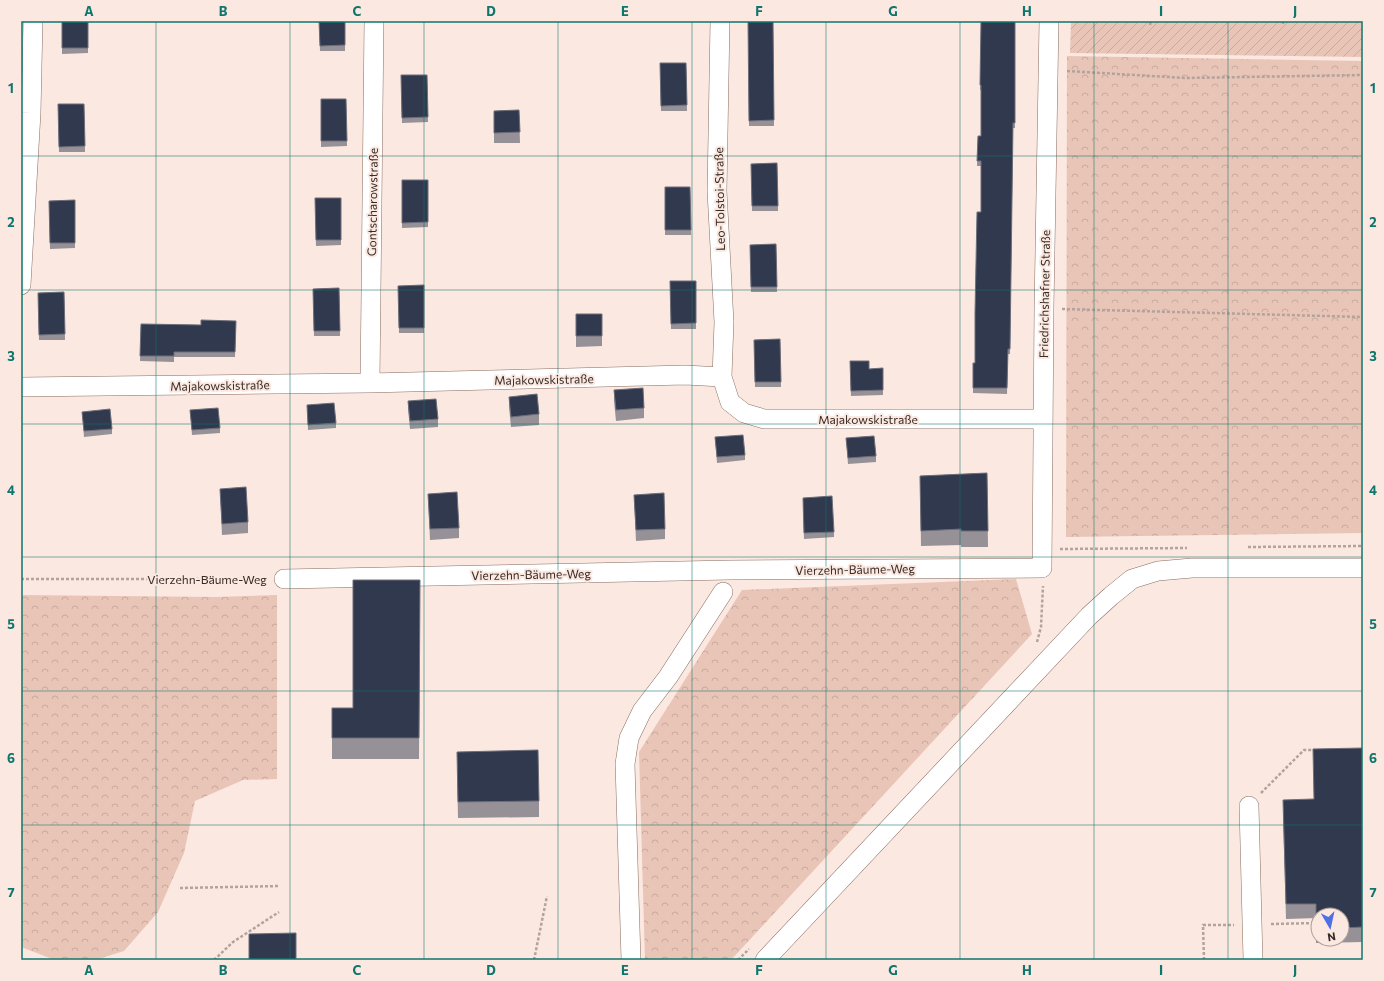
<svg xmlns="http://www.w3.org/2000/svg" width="1384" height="981" font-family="Commissioner,sans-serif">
	<defs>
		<pattern id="forest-crowns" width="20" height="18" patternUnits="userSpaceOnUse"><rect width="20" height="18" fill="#e9c5b7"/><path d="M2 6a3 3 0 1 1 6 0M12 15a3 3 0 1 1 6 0" fill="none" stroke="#c8a99d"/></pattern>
		<pattern id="garden-furrows" width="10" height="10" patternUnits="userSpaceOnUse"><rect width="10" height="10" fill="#e9c5b7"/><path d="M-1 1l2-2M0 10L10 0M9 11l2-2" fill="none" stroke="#c8a99d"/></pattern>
	</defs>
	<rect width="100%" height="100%" fill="#fbe8e0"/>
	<path fill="url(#forest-crowns)" d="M 1067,56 L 1363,61 L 1363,533 L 1066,537 Z
		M 1016,579 L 1032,634 L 731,960 L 645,960 L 639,752 L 742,590 Z
		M 21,595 L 216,597 L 277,595 L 277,779 L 243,780 L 195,801 L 184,853 L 158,912 L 124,951 L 95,960 L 55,960 L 21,947 Z"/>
	<path fill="url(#garden-furrows)" d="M 1071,21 L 1363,21 L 1363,57 L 1070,53 Z"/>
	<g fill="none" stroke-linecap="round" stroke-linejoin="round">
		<g stroke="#896d62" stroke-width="20">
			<path id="minor" d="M 720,21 L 717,191 L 724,322 L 722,377
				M 21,285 L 31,113 L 33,21
				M 370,383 L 374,21
				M 21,387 L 370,383 L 685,375 L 722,377 L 730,402 L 744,413 L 764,419 L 1043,419
				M 284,579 L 730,570 L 1042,568 L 1044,308 L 1049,21
				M 1249,806 L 1253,960
				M 631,960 L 625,764 L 629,738 L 642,711 L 668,677 L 723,592
				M 765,960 L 1089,616 L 1111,596 L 1132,579 L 1158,571 L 1192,568 L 1363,568"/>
		</g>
		<path stroke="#b3a39c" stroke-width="2.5" stroke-dasharray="3 2" stroke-linecap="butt" d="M 1283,24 L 1283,21
			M 1150,25 L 1151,21
			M 1067,71 L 1185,78 L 1363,75
			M 1062,309 L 1363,317
			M 1248,547 L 1363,546
			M 1060,549 L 1187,548
			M 21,579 L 266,579
			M 1037,642 L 1041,627 L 1043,586
			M 1261,793 L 1304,750 L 1315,750
			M 180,888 L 280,886
			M 1271,924 L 1318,923
			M 214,960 L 233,942 L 279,912
			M 534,960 L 547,896
			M 738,960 L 749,949
			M 1204,960 L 1203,925 L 1234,925"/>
		<use href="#minor" stroke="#fff" stroke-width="19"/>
	</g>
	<path fill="#969097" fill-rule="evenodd" d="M 62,21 L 88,21 L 88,53 L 62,54 Z
		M 319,21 L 345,21 L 345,51 L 320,51 Z
		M 748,21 L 773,21 L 774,126 L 749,126 Z
		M 1015,28 L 1015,128 L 1013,128 L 1010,354 L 1008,354 L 1007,394 L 973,393 L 973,363 L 975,363 L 981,212 L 981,166 L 977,166 L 978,136 L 981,136 L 981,90 L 980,90 L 980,47 Z
		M 660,63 L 686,63 L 687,111 L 661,111 Z
		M 401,75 L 427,75 L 428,122 L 402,123 Z
		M 321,99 L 346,99 L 347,146 L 321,147 Z
		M 58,104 L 84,104 L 85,152 L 59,152 Z
		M 519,110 L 520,143 L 494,143 L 494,111 Z
		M 777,163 L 778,211 L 752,211 L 751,164 Z
		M 402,180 L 428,180 L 428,227 L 402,228 Z
		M 665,187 L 690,187 L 691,235 L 665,235 Z
		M 315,198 L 341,198 L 341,245 L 316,246 Z
		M 75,200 L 75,248 L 50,249 L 49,201 Z
		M 776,244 L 777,292 L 751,292 L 750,245 Z
		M 670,281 L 696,281 L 696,329 L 671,329 Z
		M 424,285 L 424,333 L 399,333 L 398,286 Z
		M 339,288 L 340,336 L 314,336 L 313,289 Z
		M 64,292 L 65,340 L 39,340 L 38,293 Z
		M 576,314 L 602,314 L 602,346 L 576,347 Z
		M 236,321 L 235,357 L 174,357 L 174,362 L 140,361 L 141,324 L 201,325 Z
		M 780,339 L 781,387 L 755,387 L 754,340 Z
		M 850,367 L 869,369 L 883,368 L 883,395 L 851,396 Z
		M 614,390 L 644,408 L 644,418 L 616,421 L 614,401 Z
		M 509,397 L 539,414 L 539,425 L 511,427 L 509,407 Z
		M 408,401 L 438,419 L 438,427 L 410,429 L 408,409 Z
		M 307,405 L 336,423 L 336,428 L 308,430 Z
		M 190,410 L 220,428 L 220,433 L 192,435 Z
		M 82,412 L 112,429 L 112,434 L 84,437 Z
		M 715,437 L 745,455 L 745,460 L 717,463 Z
		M 846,438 L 876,456 L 876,462 L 848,464 Z
		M 987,473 L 988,547 L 961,547 L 961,545 L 921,546 L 920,476 Z
		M 220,489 L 248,522 L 248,533 L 222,535 Z
		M 428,494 L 459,528 L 459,538 L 430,540 Z
		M 634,495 L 665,529 L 665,539 L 636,541 Z
		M 803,504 L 834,532 L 834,537 L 804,539 Z
		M 420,580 L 419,759 L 332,759 L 332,708 L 353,708 Z
		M 1363,748 L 1363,942 L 1316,943 L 1316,918 L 1286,919 L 1283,814 L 1314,799 ZM 1318,915 L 1342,915 L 1342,939 L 1318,939 Z
		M 457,768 L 539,801 L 539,817 L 458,818 Z"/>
	<path fill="#31394e" stroke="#6e6e7a" d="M 62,21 L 88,21 L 88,48 L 62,48 Z
		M 319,21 L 345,21 L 345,45 L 320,46 Z
		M 748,21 L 773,21 L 774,120 L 749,121 Z
		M 981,21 L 1015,21 L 1015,123 L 1013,123 L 1010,349 L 1008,349 L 1007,388 L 973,388 L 973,363 L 975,363 L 975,313 L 977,212 L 981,212 L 981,161 L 977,161 L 978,136 L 981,136 L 981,85 L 980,85 Z
		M 660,63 L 686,63 L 687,105 L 661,106 Z
		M 401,75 L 427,75 L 428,117 L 402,118 Z
		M 321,99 L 346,99 L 347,141 L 321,141 Z
		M 58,104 L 84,104 L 85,146 L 59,147 Z
		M 519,110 L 520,132 L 494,133 L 494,111 Z
		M 777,163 L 778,206 L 752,206 L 751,164 Z
		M 402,180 L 428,180 L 428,222 L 402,223 Z
		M 665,187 L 690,187 L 691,230 L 665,230 Z
		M 315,198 L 341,198 L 341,240 L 316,240 Z
		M 75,200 L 75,243 L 50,243 L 49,201 Z
		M 776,244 L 777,287 L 751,287 L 750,245 Z
		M 670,281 L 696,281 L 696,323 L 671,324 Z
		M 424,285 L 424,328 L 399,328 L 398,286 Z
		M 339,288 L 340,331 L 314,331 L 313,289 Z
		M 64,292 L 65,334 L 39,335 L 38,293 Z
		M 576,314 L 602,314 L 602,336 L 576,336 Z
		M 201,320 L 236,321 L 235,352 L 174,352 L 174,356 L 140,356 L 141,324 L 201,325 Z
		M 780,339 L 781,382 L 755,382 L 754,340 Z
		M 850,361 L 869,361 L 869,369 L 883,368 L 883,390 L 851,391 Z
		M 643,388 L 644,408 L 616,410 L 614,390 Z
		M 537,394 L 539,414 L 511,417 L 509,397 Z
		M 436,399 L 438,419 L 410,421 L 408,401 Z
		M 334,403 L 336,423 L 308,425 L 307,405 Z
		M 218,408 L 220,428 L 192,430 L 190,410 Z
		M 110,409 L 112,429 L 84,431 L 82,412 Z
		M 743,435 L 745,455 L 717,457 L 715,437 Z
		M 874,436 L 876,456 L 848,458 L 846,438 Z
		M 987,473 L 988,531 L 961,531 L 961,529 L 921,531 L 920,476 Z
		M 246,487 L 248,522 L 222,524 L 220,489 Z
		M 457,492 L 459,528 L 430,529 L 428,494 Z
		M 664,493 L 665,529 L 636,530 L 634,495 Z
		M 832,496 L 834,532 L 804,533 L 803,498 Z
		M 353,580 L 420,580 L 419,738 L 332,738 L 332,708 L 353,708 Z
		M 1363,748 L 1363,927 L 1342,928 L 1342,915 L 1318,915 L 1318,928 L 1316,928 L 1316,904 L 1286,904 L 1283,800 L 1314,799 L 1313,749 Z
		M 538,750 L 539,801 L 458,802 L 457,752 Z
		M 296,933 L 296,960 L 249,960 L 249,934 Z"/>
	<path fill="none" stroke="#0f766e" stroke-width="1" stroke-opacity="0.55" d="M 156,21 L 156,960M 290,21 L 290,960M 424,21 L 424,960M 558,21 L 558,960M 692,21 L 692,960M 826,21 L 826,960M 960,21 L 960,960M 1094,21 L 1094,960M 1228,21 L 1228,960M 21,156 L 1363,156M 21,290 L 1363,290M 21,424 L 1363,424M 21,557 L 1363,557M 21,691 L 1363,691M 21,825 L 1363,825"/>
	<g text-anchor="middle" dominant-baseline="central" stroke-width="4" stroke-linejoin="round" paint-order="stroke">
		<g font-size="12" fill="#362a25" stroke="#fbe8e0">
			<text transform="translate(719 199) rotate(-91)">Leo-Tolstoi-Straße</text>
			<text transform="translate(372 202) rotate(-89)">Gontscharowstraße</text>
			<text transform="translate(1044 294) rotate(-89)">Friedrichshafner Straße</text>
			<text transform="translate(544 379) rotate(-1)">Majakowskistraße</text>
			<text transform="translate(220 385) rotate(-1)">Majakowskistraße</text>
			<text x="868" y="419">Majakowskistraße</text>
			<text transform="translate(855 569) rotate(-1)">Vierzehn-Bäume-Weg</text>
			<text transform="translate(531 574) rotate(-1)">Vierzehn-Bäume-Weg</text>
			<text x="207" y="579">Vierzehn-Bäume-Weg</text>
		</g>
	</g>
	<rect width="1384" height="981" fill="none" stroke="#fbe8e0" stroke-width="44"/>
	<g transform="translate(1330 927) rotate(171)"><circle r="19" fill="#fbe8e0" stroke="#ac9c95"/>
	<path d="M0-3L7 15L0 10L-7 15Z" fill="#4f70e5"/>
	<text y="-6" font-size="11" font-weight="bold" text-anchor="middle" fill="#362a25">N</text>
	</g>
	<rect x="22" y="22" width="1340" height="937" fill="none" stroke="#0f766e" stroke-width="1.5"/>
	<g font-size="13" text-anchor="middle" font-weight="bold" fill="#0f766e">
		<text x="89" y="16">A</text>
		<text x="223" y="16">B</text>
		<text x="357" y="16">C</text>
		<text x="491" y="16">D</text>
		<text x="625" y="16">E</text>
		<text x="759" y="16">F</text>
		<text x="893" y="16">G</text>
		<text x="1027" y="16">H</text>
		<text x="1161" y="16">I</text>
		<text x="1295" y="16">J</text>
		<text x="11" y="93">1</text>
		<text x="1373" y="93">1</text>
		<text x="11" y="227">2</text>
		<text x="1373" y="227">2</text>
		<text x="11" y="361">3</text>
		<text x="1373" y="361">3</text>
		<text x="11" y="495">4</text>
		<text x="1373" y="495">4</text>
		<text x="11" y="629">5</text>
		<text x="1373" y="629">5</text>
		<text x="11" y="763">6</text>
		<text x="1373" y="763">6</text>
		<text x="11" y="897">7</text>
		<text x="1373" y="897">7</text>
		<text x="89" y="975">A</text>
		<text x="223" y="975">B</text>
		<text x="357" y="975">C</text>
		<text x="491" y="975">D</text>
		<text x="625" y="975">E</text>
		<text x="759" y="975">F</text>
		<text x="893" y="975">G</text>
		<text x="1027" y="975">H</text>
		<text x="1161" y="975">I</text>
		<text x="1295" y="975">J</text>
	</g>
</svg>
